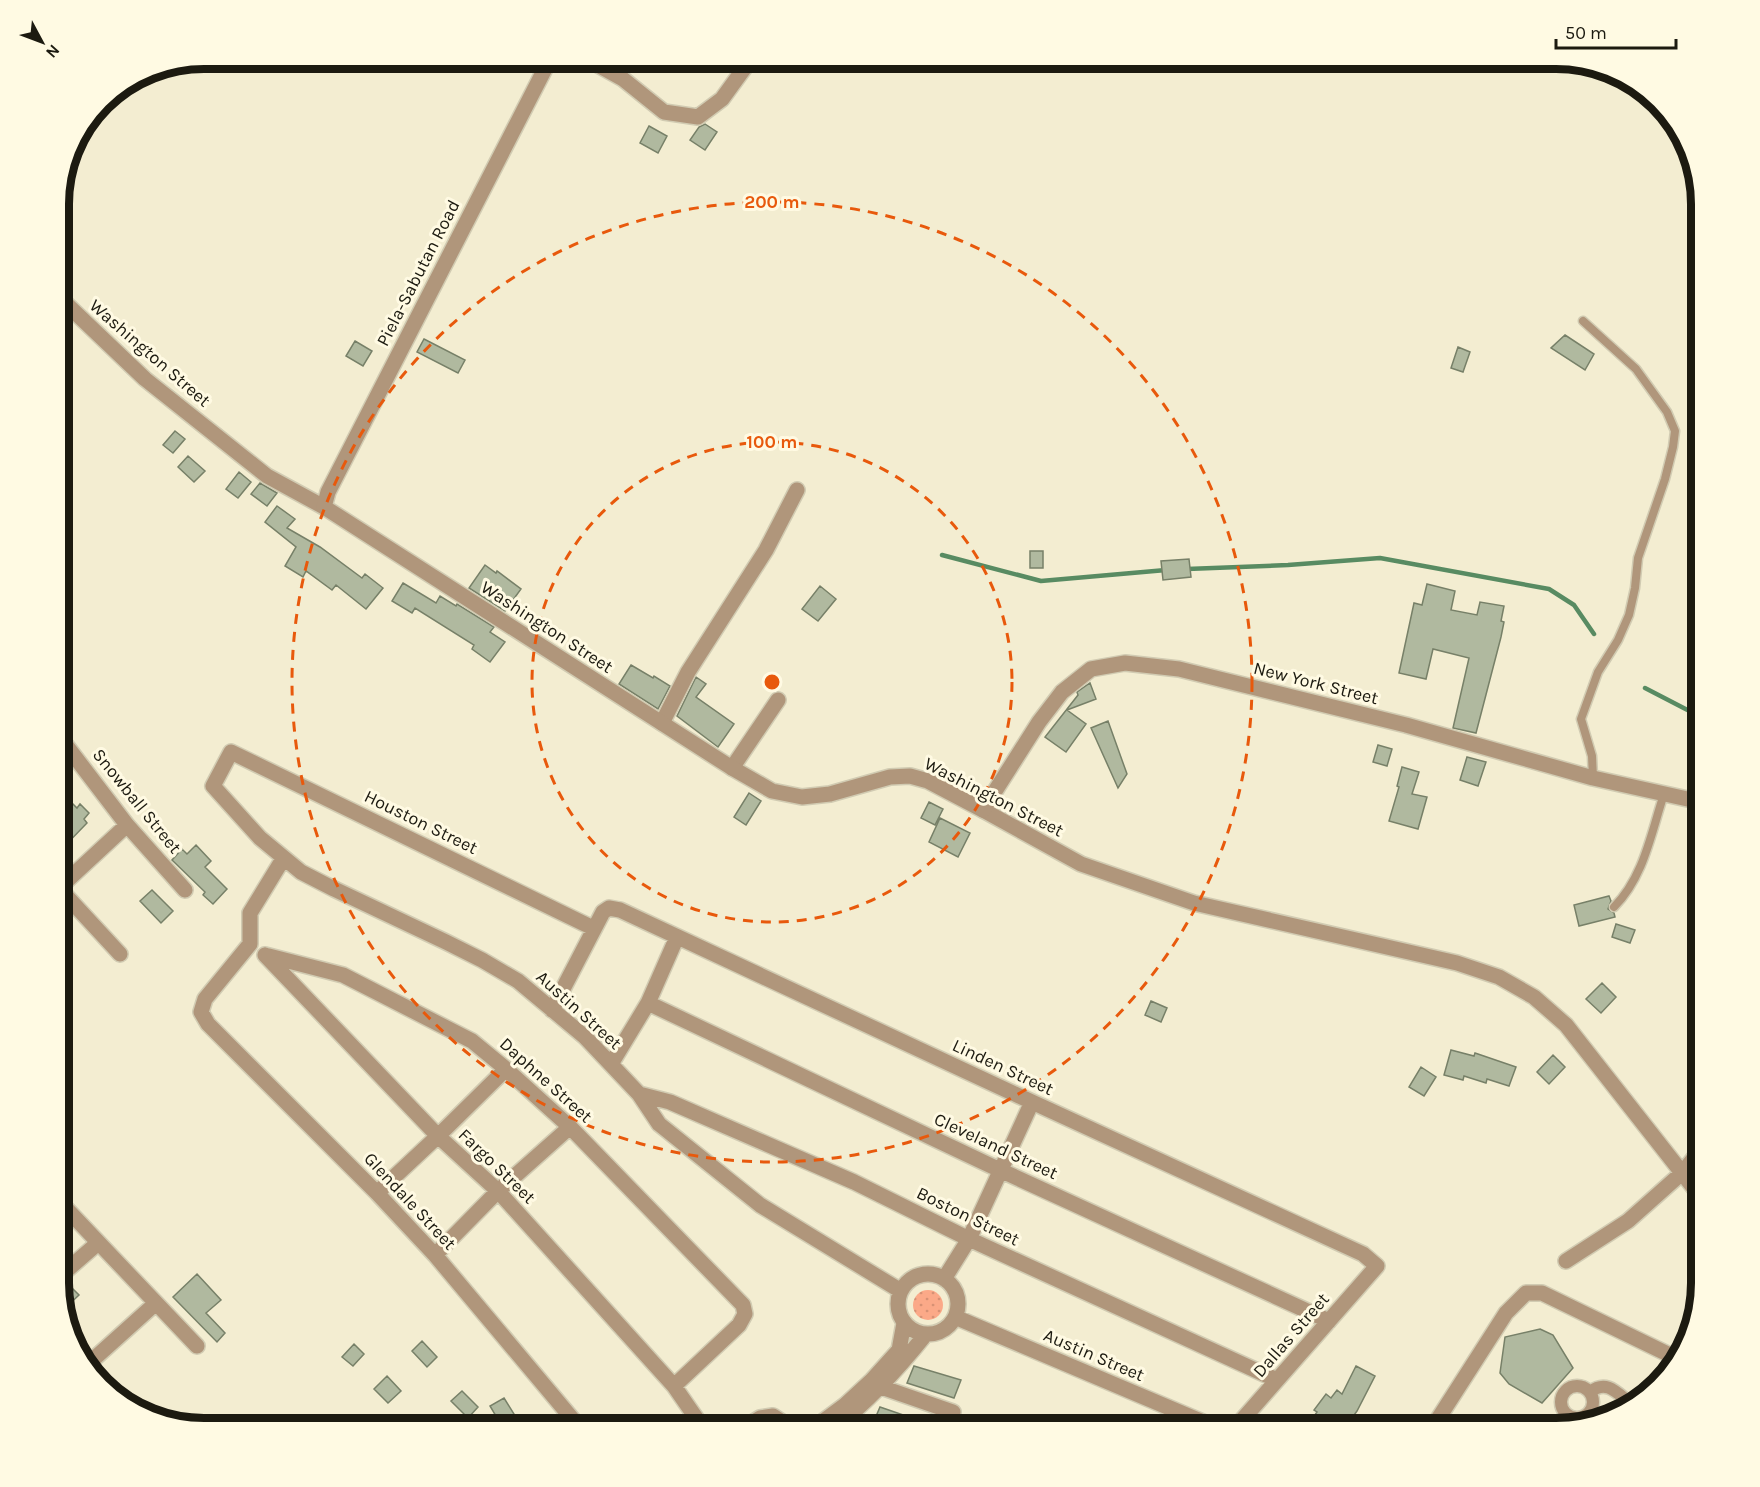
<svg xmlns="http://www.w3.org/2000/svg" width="1760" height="1487" font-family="Karla,sans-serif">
	<defs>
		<pattern id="park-dots" width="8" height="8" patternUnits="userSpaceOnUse" patternTransform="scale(1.5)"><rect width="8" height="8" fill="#fba988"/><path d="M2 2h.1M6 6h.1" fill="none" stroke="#d79174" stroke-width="1.8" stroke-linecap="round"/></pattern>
	</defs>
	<rect width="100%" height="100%" fill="#f3edd1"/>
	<path fill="url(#park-dots)" d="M913 1305a15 15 0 1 1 30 0a15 15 0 1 1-30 0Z"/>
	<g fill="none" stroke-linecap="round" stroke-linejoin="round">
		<path stroke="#588b62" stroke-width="4.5" d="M 942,555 L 1041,581 L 1166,570
			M 1187,569 L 1288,565 L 1380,558 L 1549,589 L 1574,605 L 1594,634
			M 1645,688 L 1701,717"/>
	</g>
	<path fill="#b0b99f" stroke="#778068" stroke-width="1.5" d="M 705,124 L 717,132 L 705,150 L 690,140 L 699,127 Z
		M 649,126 L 667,136 L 658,153 L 640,143 Z
		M 1565,335 L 1594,354 L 1585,370 L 1551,348 Z
		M 424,339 L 465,360 L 458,373 L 417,352 Z
		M 355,341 L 372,351 L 363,366 L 346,356 Z
		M 1458,347 L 1470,352 L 1463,372 L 1451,368 Z
		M 175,431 L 185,439 L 173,453 L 163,445 Z
		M 188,456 L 205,471 L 194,482 L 178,467 Z
		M 239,472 L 251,482 L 238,498 L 226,489 Z
		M 260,483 L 277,493 L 267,506 L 251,494 Z
		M 277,506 L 295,519 L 287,528 L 320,547 L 362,578 L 365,574 L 383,588 L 366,609 L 336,585 L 332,590 L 306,571 L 303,577 L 285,566 L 296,547 L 265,522 Z
		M 1030,551 L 1043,551 L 1043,568 L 1030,568 Z
		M 1189,559 L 1191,577 L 1163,580 L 1161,561 Z
		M 485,565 L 496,573 L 497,571 L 521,589 L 505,611 L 469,588 Z
		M 403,583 L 436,603 L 440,596 L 456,606 L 457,604 L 494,627 L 490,632 L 505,642 L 490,662 L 472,649 L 474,645 L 415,608 L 412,613 L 392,601 Z
		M 1427,584 L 1455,591 L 1451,610 L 1477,615 L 1480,602 L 1504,606 L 1501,621 L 1504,622 L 1501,637 L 1476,733 L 1453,728 L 1469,658 L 1433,649 L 1426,679 L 1399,673 L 1414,603 L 1422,605 Z
		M 820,586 L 836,599 L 818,621 L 802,609 Z
		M 631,665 L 653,678 L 654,676 L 670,686 L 658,709 L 619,684 Z
		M 696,677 L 706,684 L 696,697 L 734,724 L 718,747 L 677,716 Z
		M 1090,683 L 1096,699 L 1067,710 L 1086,724 L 1066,752 L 1045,737 L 1078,695 L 1077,692 Z
		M 1108,721 L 1127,774 L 1118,788 L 1091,728 Z
		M 1378,745 L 1392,749 L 1387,766 L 1373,762 Z
		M 1467,757 L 1486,762 L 1478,786 L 1460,780 Z
		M 1402,767 L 1419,772 L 1412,794 L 1427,797 L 1418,829 L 1389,821 L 1399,787 L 1397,786 Z
		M 59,790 L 77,808 L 80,804 L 89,813 L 84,819 L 87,823 L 59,852 Z
		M 749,793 L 761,801 L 746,825 L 734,817 Z
		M 929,802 L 943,809 L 935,825 L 921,818 Z
		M 940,818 L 970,833 L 958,857 L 929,842 Z
		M 196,845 L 211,861 L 205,867 L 227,889 L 213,904 L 203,895 L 205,892 L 172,860 L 182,849 L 187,854 Z
		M 152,890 L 173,911 L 161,923 L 140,901 Z
		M 1609,896 L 1611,901 L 1608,909 L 1614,913 L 1615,917 L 1579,926 L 1574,905 Z
		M 1616,924 L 1635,930 L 1630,943 L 1612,937 Z
		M 1602,983 L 1616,997 L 1601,1013 L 1586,999 Z
		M 1151,1001 L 1167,1008 L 1161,1022 L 1145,1015 Z
		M 1451,1050 L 1474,1056 L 1475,1053 L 1516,1067 L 1509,1086 L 1487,1079 L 1486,1083 L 1464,1076 L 1463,1080 L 1444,1075 Z
		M 1553,1055 L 1565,1067 L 1549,1084 L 1537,1072 Z
		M 1421,1067 L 1436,1077 L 1424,1096 L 1409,1087 Z
		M 197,1274 L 221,1300 L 206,1313 L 225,1333 L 217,1342 L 173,1297 Z
		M 67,1283 L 79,1295 L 63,1310 L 59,1288 Z
		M 1540,1329 L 1553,1335 L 1573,1368 L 1542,1403 L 1509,1384 L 1500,1373 L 1505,1337 Z
		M 422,1341 L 437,1357 L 427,1367 L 412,1351 Z
		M 354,1344 L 364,1354 L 353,1366 L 342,1357 Z
		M 914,1366 L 961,1380 L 954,1398 L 907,1383 Z
		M 1356,1366 L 1375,1376 L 1357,1411 L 1349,1422 L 1347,1420 L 1341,1428 L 1319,1428 L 1310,1422 L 1317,1412 L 1314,1410 L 1326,1394 L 1331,1398 L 1337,1390 L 1342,1394 Z
		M 387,1376 L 401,1391 L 388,1403 L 374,1389 Z
		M 462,1391 L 478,1407 L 468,1418 L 451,1401 Z
		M 504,1398 L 514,1414 L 500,1423 L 490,1406 Z
		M 880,1407 L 935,1426 L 934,1428 L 871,1428 Z"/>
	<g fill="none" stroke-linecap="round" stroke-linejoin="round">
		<g stroke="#d1cbb2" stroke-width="11">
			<path id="service" d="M 1583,321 L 1636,369 L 1667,412 L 1675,431 L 1673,447 L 1665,479 L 1638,558 L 1635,588 L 1629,615 L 1618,640 L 1598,672 L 1581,719 L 1592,756 L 1593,778
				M 1614,907 C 1644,877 1651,833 1664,794"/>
		</g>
		<g stroke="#d1cbb2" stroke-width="15">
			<path id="pedestrian" d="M1561 1402a16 16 0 1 1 32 0a16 16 0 1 1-32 0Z
				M 1590,1392 C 1607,1379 1617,1393 1631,1404"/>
		</g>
		<g stroke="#d1cbb2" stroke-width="18">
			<path id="minor" d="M 587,59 L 623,79 L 664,112 L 698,117 L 722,99 L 751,59
				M 59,297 L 145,379 L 267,476 L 324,507
				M 662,723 L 688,672 L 766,550 L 797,490
				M 59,736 L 127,825 L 185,890
				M 732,768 L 778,700
				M 983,810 L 1081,864 L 1194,903 L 1457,963 L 1499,977 L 1534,997 L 1566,1025 L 1701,1197
				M 283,859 L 250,913 L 250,944 L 205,999 L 201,1012 L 208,1024 L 377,1193 L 435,1255 L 580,1428
				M 593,928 L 231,752 L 213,786 L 260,838 L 301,872 L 334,889 L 446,942 L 482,960 L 518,981 L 585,1037 L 639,1094 L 659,1124 L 760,1205 L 901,1291
				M 120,954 L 59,888 L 127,825
				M 265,955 L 343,975 L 472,1041 L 506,1069 L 570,1127 L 743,1305 L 745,1314 L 739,1325 L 674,1386
				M 265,955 L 438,1136 L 498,1191 L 674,1386 L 703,1428
				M 648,1003 L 1002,1171 L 1329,1321
				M 552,1010 L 603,912 L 609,908 L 620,910 L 1032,1102 L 1363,1254 L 1377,1266 L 1235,1428
				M 611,1064 L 648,1003 L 677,937
				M 639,1094 L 670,1102 L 854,1182 L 969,1239 L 1277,1380
				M 377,1193 L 438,1136 L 506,1069
				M 59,1201 L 197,1346
				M 435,1255 L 498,1191 L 570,1127
				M 1566,1261 L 1628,1221 L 1683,1172 L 1701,1149
				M898 1304a30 30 0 1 1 60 0a30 30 0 1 1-60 0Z
				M 59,1277 L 98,1243
				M 944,1279 L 969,1239 L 1032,1102
				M 955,1317 L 1217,1428
				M 96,1357 L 156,1303
				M 881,1387 L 953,1412
				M 1438,1419 L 1506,1313 L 1526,1293 L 1542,1293 L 1678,1359
				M 744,1428 L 760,1418 L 773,1416 L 791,1428
				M 814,1428 L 845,1405 L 872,1380 L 899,1350 L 904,1323
				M 834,1428 C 869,1401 898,1369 926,1334"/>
		</g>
		<g stroke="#d1cbb2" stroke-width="18">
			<path id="tertiary" d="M 550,59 L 328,492 L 324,507 L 732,768 L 772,791 L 802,797 L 830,794 L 890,777 L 910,776 L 928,781 L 983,810 L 1039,722 L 1062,692 L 1091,669 L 1125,663 L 1179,669 L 1406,725 L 1593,778 L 1701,802"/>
		</g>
		<use href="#service" stroke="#b0967b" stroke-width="8"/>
		<use href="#pedestrian" stroke="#b0967b" stroke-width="12"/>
		<use href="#minor" stroke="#b0967b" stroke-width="15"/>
		<use href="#tertiary" stroke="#b0967b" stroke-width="15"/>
	</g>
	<g fill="none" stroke="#e8590c" stroke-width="3" stroke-dasharray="10 8">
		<circle cx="772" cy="682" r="240"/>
		<circle cx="772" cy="682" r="480"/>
	</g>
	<g text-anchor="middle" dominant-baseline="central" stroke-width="6" stroke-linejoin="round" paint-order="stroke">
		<g font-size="18" fill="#1c1a10" stroke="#fffae3">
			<text transform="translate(418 273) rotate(-63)">Piela-Sabutan Road</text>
			<text transform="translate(150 353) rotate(41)">Washington Street</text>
			<text transform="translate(547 627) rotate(33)">Washington Street</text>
			<text transform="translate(1316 683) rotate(14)">New York Street</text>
			<text transform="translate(994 797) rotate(27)">Washington Street</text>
			<text transform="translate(137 801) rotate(51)">Snowball Street</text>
			<text transform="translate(421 822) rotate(26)">Houston Street</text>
			<text transform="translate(579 1010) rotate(42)">Austin Street</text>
			<text transform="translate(1003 1067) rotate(25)">Linden Street</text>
			<text transform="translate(546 1080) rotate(42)">Daphne Street</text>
			<text transform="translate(996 1146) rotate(25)">Cleveland Street</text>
			<text transform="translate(497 1166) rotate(44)">Fargo Street</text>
			<text transform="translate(410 1201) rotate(47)">Glendale Street</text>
			<text transform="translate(968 1216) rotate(26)">Boston Street</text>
			<text transform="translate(1291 1335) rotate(-49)">Dallas Street</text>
			<text transform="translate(1094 1355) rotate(23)">Austin Street</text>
		</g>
	</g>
	<path d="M0 0H1760V1487H0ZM204 69H1556A135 135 0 0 1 1691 204V1283A135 135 0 0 1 1556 1418H204A135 135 0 0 1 69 1283V204A135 135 0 0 1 204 69Z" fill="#fffae3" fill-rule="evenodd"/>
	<path fill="none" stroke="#1c1a10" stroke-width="8" d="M204 69H1556A135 135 0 0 1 1691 204V1283A135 135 0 0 1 1556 1418H204A135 135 0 0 1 69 1283V204A135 135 0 0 1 204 69Z"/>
	<circle cx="772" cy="682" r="9" fill="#e8590c" stroke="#fffae3" stroke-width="3"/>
	<g font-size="18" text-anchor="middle" font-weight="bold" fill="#e8590c" stroke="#fffae3" stroke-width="6" stroke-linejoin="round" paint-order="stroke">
		<text x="772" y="208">200 m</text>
		<text x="772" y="448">100 m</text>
	</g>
	<g transform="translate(42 42) rotate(131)" stroke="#fffae3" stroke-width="4.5" paint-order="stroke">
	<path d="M0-4.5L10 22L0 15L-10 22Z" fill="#1c1a10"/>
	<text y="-9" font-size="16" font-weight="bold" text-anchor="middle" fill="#1c1a10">N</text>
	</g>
	<path d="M1556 39v9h120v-9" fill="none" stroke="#1c1a10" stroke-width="3"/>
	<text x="1565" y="39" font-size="18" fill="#1c1a10" stroke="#fffae3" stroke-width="4.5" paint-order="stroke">50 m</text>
</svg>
